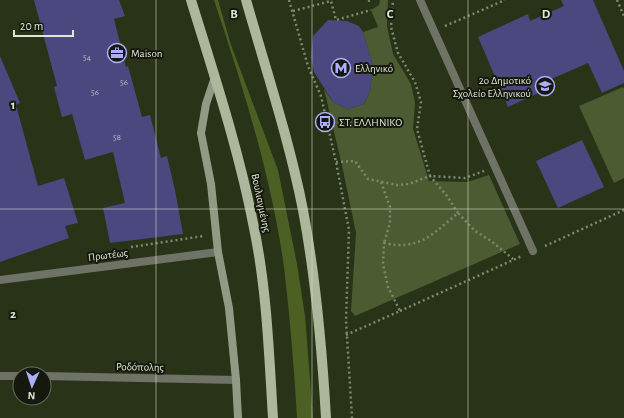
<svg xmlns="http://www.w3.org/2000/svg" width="624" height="418" font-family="'Alegreya Sans',sans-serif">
	<rect width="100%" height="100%" fill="#293318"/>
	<path fill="#4c5b31" d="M 380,0 L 388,0 L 387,26 L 393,54 L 411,84 L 415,103 L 413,129 L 429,181 L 467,182 L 489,175 L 520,244 L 355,316 L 351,311 L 356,233 L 343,170 L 324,89 L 333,102 L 348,109 L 364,104 L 370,91 L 373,66 L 363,32 L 378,27 L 371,10 L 379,5 Z
		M 623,87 L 624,89 L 624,178 L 614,183 L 579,106 Z"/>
	<path fill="#4c6023" d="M 214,0 L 218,0 L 231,45 L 278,170 L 297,264 L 305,316 L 313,418 L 297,418 C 294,368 290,317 284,267 C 271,175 243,87 214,0 Z"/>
	<path fill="#4a487f" d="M 34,0 L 119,0 L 125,16 L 114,19 L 126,67 L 128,66 L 142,117 L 150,115 L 161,158 L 167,156 L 175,190 L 183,234 L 110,243 L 103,208 L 125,203 L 113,152 L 85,160 L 72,114 L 62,117 L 54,87 L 57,86 Z
		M 561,0 L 593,0 L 624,71 L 624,83 L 602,93 L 588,63 L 542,83 L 545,90 L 508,107 L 478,37 L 528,14 L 530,21 L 564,6 Z
		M 328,20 L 347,21 L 359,26 L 363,32 L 373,66 L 370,91 L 364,104 L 348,109 L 333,102 L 314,72 L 311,57 L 313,36 Z
		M 0,56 L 20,103 L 16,105 L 38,186 L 64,178 L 78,223 L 65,226 L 69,238 L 0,262 Z
		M 582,140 L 604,187 L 558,208 L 536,161 Z"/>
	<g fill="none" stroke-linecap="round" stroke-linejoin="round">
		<path stroke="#7f8871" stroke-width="2.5" stroke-dasharray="2 3" stroke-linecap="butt" d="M 289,0 L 308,66 L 321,96 L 336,162 L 349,230 L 346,320 L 352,418
			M 617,0 L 624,16
			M 368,1 L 371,0
			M 293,11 L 331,1 L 336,20 L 371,10
			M 445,26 L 505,0
			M 336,162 L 355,161 L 368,179 L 397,185 L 409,184 L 430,176 L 417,129 L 421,102 L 415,82 L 398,53 L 391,27 L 393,0
			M 381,182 L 390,207 L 390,223 L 384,243
			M 458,213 L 447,196 L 430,176 L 465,178 L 484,171
			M 545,246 L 624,210
			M 131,247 L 203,236
			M 400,311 L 522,256
			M 346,335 L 400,311 L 388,287 L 383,264 L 384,243 C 419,251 433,234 458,213 L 475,231 L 491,241 L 513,259"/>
		<path stroke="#6e7366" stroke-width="8" d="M 420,0 L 533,251
			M 0,280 L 218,252
			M 0,376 L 20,376
			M 44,376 L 236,380"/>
		<path stroke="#919a84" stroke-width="8" d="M 215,77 L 206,104 L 201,133 L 211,184 L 218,252 L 229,308 L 236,380 L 238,418"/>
		<path stroke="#acb79c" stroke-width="10" d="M 191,0 C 214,75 239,150 254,228 C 267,290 269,355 273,418
			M 246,0 C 266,70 289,139 303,210 C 316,279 322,348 326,418"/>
	</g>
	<path fill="none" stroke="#dfe6d5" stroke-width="1" stroke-opacity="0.55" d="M 156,0 L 156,418M 312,0 L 312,418M 468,0 L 468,418M 0,209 L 624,209"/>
	<defs>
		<g id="office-ring" transform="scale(1)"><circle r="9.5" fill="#15190d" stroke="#aeaefa" stroke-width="1.5"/><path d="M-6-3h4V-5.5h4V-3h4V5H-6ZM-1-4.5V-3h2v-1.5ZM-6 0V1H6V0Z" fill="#aeaefa"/></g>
		<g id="metro-ring" transform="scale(1)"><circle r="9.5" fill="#15190d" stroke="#aeaefa" stroke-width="1.5"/><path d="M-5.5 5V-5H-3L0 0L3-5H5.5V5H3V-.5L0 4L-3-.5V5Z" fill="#aeaefa"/></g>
		<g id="school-ring" transform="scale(1)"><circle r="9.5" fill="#15190d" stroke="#aeaefa" stroke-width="1.5"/><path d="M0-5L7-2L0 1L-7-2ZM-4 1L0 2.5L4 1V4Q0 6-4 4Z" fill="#aeaefa"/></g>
		<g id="bus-ring" transform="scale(1)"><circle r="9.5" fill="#15190d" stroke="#aeaefa" stroke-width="1.5"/><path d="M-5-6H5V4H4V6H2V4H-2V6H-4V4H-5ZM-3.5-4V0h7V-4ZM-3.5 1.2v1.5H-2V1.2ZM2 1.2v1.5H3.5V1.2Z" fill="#aeaefa"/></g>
	</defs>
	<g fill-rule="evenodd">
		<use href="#office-ring" x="117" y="53"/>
		<use href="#metro-ring" x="341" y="68"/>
		<use href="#school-ring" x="545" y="86"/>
		<use href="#bus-ring" x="325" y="122"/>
	</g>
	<g text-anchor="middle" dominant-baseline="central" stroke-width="4" stroke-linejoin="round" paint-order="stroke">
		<g font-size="9" fill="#babec0">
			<text x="87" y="57">54</text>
			<text x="124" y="82">56</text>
			<text x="95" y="92">56</text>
			<text x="117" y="137">58</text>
		</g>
		<g font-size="11" fill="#dfe6d5" stroke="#15190d" text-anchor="start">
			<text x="131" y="53">Maison</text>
			<text x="355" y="68">Ελληνικό</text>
			<text x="531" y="80" text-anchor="end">2ο Δημοτικό<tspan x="531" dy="13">Σχολείο Ελληνικού</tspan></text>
			<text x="339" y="122">ΣΤ. ΕΛΛΗΝΙΚΟ</text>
		</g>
		<g font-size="11" fill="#dfe6d5" stroke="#15190d">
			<text transform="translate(261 203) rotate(78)">Βουλιαγμένης</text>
			<text transform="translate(108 255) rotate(-7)">Πρωτέως</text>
			<text transform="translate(140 367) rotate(1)">Ροδόπολης</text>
		</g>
	</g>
	<g font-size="13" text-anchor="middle" font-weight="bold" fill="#dfe6d5" stroke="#15190d" stroke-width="4" stroke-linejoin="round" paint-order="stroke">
		<text x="234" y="18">B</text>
		<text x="390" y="18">C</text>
		<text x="546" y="18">D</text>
		<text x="13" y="109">1</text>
		<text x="13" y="318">2</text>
	</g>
	<g transform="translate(32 386) rotate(183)"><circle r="19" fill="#15190d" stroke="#666b5d"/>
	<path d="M0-3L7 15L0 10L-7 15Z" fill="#aeaefa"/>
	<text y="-6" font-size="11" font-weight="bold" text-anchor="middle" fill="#dfe6d5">N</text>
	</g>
	<path d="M14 30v6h59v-6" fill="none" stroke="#dfe6d5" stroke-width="2"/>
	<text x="20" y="30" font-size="12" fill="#dfe6d5" stroke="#15190d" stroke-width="3" paint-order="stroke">20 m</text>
</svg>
